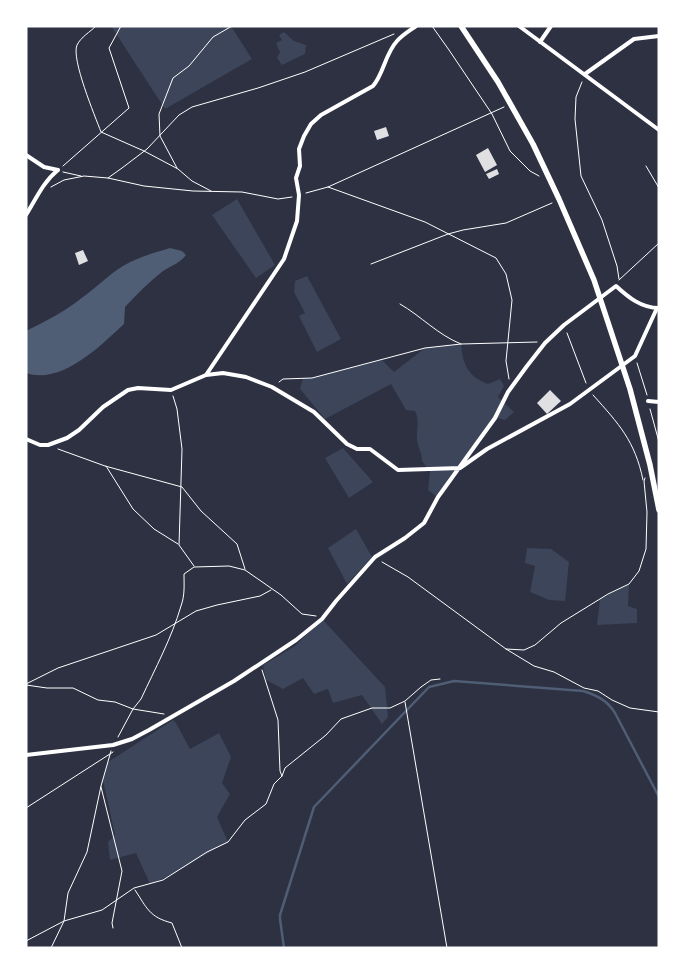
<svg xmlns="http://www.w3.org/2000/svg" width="685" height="974" font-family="Karla,sans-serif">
	<rect width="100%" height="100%" fill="#2d3142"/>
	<path fill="#3c4559" d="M 111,26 L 231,26 L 252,59 L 165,109 Z
		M 284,32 L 294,41 L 306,45 L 305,54 L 282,65 L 277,58 L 280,52 L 276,43 L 282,40 L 279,35 Z
		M 237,199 L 275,265 L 256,278 L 212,215 Z
		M 307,276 L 341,339 L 317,352 L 299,316 L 305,313 L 294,292 L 295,281 Z
		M 461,344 C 463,364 467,376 488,384 L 500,379 L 504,386 L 498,397 L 514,412 L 505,420 L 498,418 L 436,496 L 428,490 L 430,472 L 422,461 C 422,452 418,448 417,440 C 416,430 420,421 415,411 L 406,410 L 391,384 L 325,419 L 300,389 L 303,378 L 312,378 L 382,360 L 394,372 L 425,348 Z
		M 343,448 L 373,482 L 349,498 L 325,458 Z
		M 356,529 L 372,557 L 347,584 L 328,548 Z
		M 527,548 L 551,549 L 569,562 L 565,601 L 549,600 L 530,592 L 535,566 L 525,563 Z
		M 629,584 L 628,606 L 637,609 L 637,623 L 597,625 L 600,599 Z
		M 322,619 L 385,687 L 388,717 L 382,724 L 362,695 L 333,703 L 328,689 L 314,694 L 303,678 L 283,689 L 266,680 L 263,665 L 295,646 Z
		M 173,720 L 176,723 L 190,749 L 219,733 L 231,757 L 222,783 L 230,794 L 217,817 L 228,842 C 202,855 178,874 150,884 L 136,853 L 110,860 L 108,842 L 115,835 L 103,780 L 108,762 Z"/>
	<path fill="#4f5d75" d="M 170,248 L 182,251 L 186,255 C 180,263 171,266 163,271 C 149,282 137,294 125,307 L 124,324 C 100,346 62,385 26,373 L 26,331 C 46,321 66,311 83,297 C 97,287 108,275 123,266 C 138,257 154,253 170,248 Z"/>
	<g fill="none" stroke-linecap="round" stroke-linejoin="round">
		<path stroke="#4f5d75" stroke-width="2.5" d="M 284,948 L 280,919 L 280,915 L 314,807 L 429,687 L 454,681 L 583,691 C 596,695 607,700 615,713 L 659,797"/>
	</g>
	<path fill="#e0e0e3" d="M 386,127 L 389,136 L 377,140 L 374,131 Z
		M 488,148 L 497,165 L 485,172 L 476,155 Z
		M 497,169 L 499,174 L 489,179 L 486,174 Z
		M 83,250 L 88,261 L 79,265 L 75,253 Z
		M 550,390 L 561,401 L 547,414 L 537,403 Z"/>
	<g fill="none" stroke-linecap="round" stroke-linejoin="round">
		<path stroke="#fff" stroke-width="1" d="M 96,26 C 90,32 81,37 77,45 C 71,59 95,116 101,132 L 144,151 L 178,169 L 192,181 L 211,191
			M 432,26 L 449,50 L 492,114 L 510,151 L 530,171 L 539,176
			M 582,82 L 576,97 L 575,119 L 581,176 L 602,220 L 617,266 L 619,279
			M 63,166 L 129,108 L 109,48 L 121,26
			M 646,166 L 659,188
			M 177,168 L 160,136 L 159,114 L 173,78 L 189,66 L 213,37 L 232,26
			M 63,172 L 81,176
			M 108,178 L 122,168 L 147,149 L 179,115 L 192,107 L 258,88 L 305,72 L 394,34
			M 51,187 L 64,180 L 84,176 L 108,178 L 144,186 L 193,191 L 242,192 L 278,199 L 292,197
			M 328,187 L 425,222 L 496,258 L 506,274 L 512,300 L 506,361 L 509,379
			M 306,193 L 328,187 L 504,107
			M 371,264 L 448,234 L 463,230 L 506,223 L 552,203
			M 619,280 L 659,243
			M 400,304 C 421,316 438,335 461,344
			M 567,333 L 586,383
			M 637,363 L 647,395
			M 279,382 L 283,379 L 312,378 L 425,348 L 461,344 L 537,342
			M 593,395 C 619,424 635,441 643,480
			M 173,396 L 177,409 L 182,449 L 179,545 L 194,566
			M 650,409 L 659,442
			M 58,449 L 105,466 L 182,487 L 201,511 L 237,544 L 245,569
			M 106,466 L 133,509 L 154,529 L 178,544
			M 382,562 L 408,577 L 506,649 L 534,666 L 554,672 L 584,688 L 598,691 L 612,700 L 630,708 L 659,712
			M 506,649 L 524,650 L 535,645 L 561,623 L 608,594 L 629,584 L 639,571 L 646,549 L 647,512 L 644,481 L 645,478
			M 262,670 L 278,720 L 280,771 L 282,776
			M 26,684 L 58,668 L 156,635 L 196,611 L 217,605 L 260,596 L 271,590
			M 26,685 L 47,688 L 73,688 L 98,700 L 115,702 L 133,709 L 164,714
			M 405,702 L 447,948
			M 118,737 L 133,709 L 141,699 C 155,669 172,637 181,606 C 185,595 184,585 184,574 L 194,567 L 229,566 L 245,570 L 281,595 L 302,614 L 316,616
			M 101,787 L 122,871 L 112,923 L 113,928
			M 26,808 L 113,752
			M 135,890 C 147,908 149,917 172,923 L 182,948
			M 26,941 L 64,921 L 102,910 L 134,888 L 163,880 L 207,852 L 228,842 L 245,820 L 266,804 L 274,784 L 282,776 L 285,768 L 326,735 L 341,719 L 372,708 L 390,708 L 405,701 L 421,687 L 431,680 L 440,679
			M 51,948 L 64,921 L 68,893 L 87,852 L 101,786 L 111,751"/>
		<path stroke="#fff" stroke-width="4" d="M 519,26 L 659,130
			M 540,42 L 551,26
			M 585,74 L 634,39 L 659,36
			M 26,155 L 44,167 L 58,170
			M 26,215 C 36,199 43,182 58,170
			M 206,375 L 284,259 L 297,221 L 299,195 L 296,178 L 300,166 L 299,149 L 304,136 L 311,124 L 321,115 L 373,86 C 384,73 385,54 397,41 C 402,35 409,31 416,26
			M 648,401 L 659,402
			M 26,439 L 40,445 L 48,445 L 67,438 L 79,430 L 103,407 L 128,390 L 138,388 L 171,390 L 206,375 L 223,373 L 246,377 L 272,387 L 314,412 L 347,444 L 357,449 L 370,449 L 398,470 L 460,468 L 487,449 L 570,404 L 635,356 L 657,308
			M 26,755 L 113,745 L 132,739 L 149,730 L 234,681 L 296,640 L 322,619 L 336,601 L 375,557 L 405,538 L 424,523 L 438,497 L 495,418 L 508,392 L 527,366 L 545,343 L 564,325 L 616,286 C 628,297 641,308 659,308"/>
		<path stroke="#fff" stroke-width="5.5" d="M 461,26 L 498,82 L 533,144 L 559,199 L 594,280 L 630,389 L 650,465 L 659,510"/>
	</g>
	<rect width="685" height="974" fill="none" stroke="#ffffff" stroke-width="55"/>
</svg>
